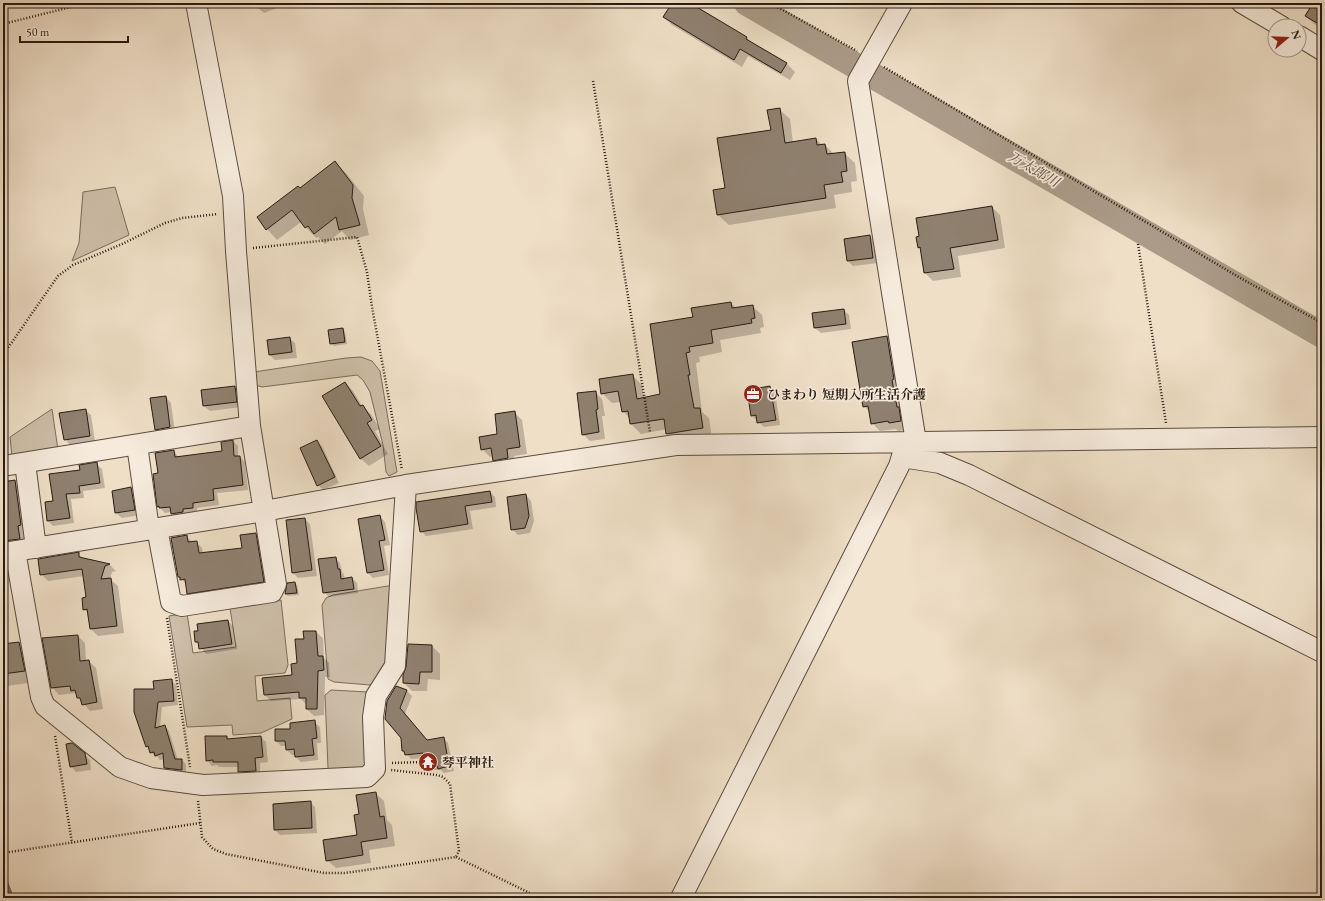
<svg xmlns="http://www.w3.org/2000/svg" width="1325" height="901" font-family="'EB Garamond','Noto Serif JP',serif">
	<rect width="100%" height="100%" fill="#efdfc7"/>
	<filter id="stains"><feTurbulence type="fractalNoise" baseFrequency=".005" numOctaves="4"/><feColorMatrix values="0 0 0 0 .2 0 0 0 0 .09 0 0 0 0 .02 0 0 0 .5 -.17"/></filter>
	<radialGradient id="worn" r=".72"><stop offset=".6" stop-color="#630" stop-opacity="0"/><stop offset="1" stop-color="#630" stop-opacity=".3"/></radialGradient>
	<path fill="#cdbea8" stroke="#7a6c5d" d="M 115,187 L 129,235 L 72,261 L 79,243 L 83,192 Z
		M 361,357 L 372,361 L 380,371 L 397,472 L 389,476 L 386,472 L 383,445 L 370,392 L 363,380 L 357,375 L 262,387 L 252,384 L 254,372 L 346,358 Z
		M 52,409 L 58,450 L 12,457 L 10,437 Z
		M 394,585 L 389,662 L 378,682 L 370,685 L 334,682 L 328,679 L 322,605 L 326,598 L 333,595 Z
		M 281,600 L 288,665 L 285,673 L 255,676 L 257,701 L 290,698 L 292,719 L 261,733 L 233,735 L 232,725 L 187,727 L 169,616 L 187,613 L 193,653 L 236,647 L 230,608 Z
		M 331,690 L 368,692 L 370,759 L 357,772 L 332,773 L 328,768 L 325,695 Z"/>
	<path fill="#0003" d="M 257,3 L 275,3 L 277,8 L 264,13 L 258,8 Z
		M 673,3 L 688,3 L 747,38 L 753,44 L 787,64 L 795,72 L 790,80 L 748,56 L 742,67 L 672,25 L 664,17 Z
		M 1314,3 L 1322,3 L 1322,29 L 1314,24 L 1306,16 Z
		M 779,109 L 790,119 L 793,143 L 816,139 L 822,145 L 825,145 L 834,154 L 844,153 L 855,163 L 857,181 L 851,182 L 852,192 L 834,195 L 836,208 L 729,225 L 718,215 L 726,189 L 772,131 Z
		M 335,162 L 346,173 L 364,196 L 363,209 L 369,235 L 350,240 L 342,231 L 325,244 L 318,237 L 316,238 L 301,222 L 277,240 L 267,229 L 300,189 Z
		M 992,207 L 1000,215 L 1005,248 L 958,256 L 961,277 L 933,281 L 925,273 L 922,250 L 919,247 Z
		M 870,236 L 875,242 L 878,263 L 853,266 L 848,261 L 845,240 Z
		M 731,303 L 736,308 L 752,306 L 762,315 L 764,327 L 760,328 L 761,333 L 720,340 L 722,352 L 699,357 L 700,362 L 696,363 L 702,412 L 709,418 L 712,438 L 677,443 L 667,433 L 667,429 L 641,434 L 631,424 L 630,419 L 623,411 L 621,402 L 612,403 L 602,393 L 632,375 L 642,385 L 644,398 L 662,395 L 694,318 Z
		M 844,310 L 849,315 L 851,329 L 821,333 L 815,328 Z
		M 343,329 L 345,332 L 347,344 L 334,346 L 331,343 Z
		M 887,337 L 895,345 L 908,429 L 898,431 L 896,429 L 880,431 L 872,423 L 870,412 L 864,406 Z
		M 289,338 L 295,343 L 297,358 L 275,360 L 270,355 L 268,341 Z
		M 345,383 L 353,391 L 362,406 L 371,414 L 380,429 L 375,431 L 388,454 L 369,466 L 360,458 Z
		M 235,387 L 240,393 L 241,407 L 210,411 L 204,406 Z
		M 770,387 L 775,392 L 780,425 L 764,427 L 752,416 Z
		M 595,392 L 602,399 L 605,416 L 602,416 L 605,439 L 590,441 L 583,434 Z
		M 166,397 L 171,403 L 175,432 L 161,435 L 155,429 Z
		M 85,410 L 91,415 L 95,441 L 70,445 L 65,439 Z
		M 514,412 L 522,420 L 527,454 L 514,456 L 515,466 L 501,468 L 494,460 L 493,456 L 490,457 L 482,449 L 498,435 Z
		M 233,441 L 238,446 L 238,457 L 240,457 L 245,462 L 248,490 L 217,493 L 219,505 L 197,508 L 198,513 L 177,518 L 171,512 L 165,513 L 158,506 L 159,474 L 174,451 L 179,458 L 223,452 Z
		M 317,441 L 322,446 L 339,483 L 323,490 L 318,485 Z
		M 96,464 L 102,469 L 105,488 L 83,491 L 84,498 L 71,499 L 74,523 L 53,526 L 48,521 L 54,502 L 81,471 Z
		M 3,478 L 7,478 L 11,482 L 15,481 L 20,487 L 26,530 L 23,531 L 25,544 L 3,547 Z
		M 131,488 L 136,494 L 140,515 L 122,518 L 116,513 Z
		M 490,492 L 495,497 L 496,507 L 470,511 L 473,529 L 426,536 L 421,531 L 417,508 Z
		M 526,495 L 531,501 L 534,521 L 530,533 L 518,535 L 512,529 Z
		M 380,516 L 385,522 L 390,545 L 384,546 L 389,575 L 373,578 L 368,573 Z
		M 305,519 L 310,524 L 317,576 L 298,578 L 293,573 L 287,521 Z
		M 256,534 L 262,540 L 269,587 L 194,599 L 188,593 L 187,585 L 179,577 L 186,536 L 193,543 L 196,542 L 202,548 L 203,554 L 243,548 Z
		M 78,554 L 83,559 L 110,565 L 116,571 L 112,572 L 110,579 L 118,586 L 124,633 L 98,636 L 91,629 L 89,614 L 84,609 L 87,598 L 84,576 L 48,581 L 41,574 Z
		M 335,558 L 340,563 L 342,572 L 344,575 L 345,579 L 352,578 L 357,583 L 358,593 L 329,597 L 324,592 Z
		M 295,583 L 297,585 L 299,595 L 288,596 L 286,594 L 288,584 Z
		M 228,621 L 233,626 L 237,649 L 206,654 L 196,641 L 199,631 Z
		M 316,632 L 323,638 L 324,658 L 329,663 L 330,677 L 325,677 L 324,715 L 314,716 L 307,709 L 307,705 L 301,699 L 271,701 L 265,695 L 293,676 L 298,664 L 305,640 Z
		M 78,636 L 85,643 L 86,661 L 89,661 L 96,668 L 103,709 L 90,711 L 75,693 L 59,695 L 52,687 Z
		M 19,643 L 30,654 L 35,682 L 7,686 L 8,690 L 3,690 L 3,645 Z
		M 432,646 L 440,654 L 440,680 L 428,679 L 427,691 L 412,691 L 404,683 Z
		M 171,680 L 176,685 L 178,705 L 162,707 L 160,727 L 165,726 L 169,731 L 178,760 L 182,760 L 186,764 L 186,774 L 169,772 L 165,768 L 165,759 L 160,760 L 157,756 L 155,757 L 147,746 L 155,690 Z
		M 407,691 L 412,696 L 405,714 L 428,741 L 443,738 L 448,743 L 454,771 L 444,773 L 441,770 L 430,770 L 424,764 L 424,758 L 411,759 L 403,750 L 402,738 L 386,718 Z
		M 314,722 L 320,727 L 321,743 L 317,743 L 318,760 L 301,762 L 296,757 L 295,755 L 292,755 L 287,750 L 287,746 L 281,746 L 276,741 L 291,730 Z
		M 227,737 L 230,740 L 261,737 L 266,742 L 268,762 L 260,763 L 260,776 L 245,777 L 239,771 L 239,767 L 219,767 L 217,765 L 212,766 L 207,760 Z
		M 84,754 L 90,760 L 91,770 L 76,772 L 71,766 Z
		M 375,793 L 384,801 L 387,820 L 392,825 L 395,846 L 369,850 L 371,863 L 336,868 L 327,860 L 359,836 L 360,815 Z
		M 310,802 L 315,807 L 317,833 L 280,835 L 275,830 Z"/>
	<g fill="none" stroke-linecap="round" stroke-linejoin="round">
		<path stroke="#776859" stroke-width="4.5" d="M 1227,3 L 1238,9
			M 3,875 L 12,898"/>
		<path stroke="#ab9c89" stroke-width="26" d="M 747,3 L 1322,335"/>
	</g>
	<path fill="#8f8170" stroke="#281b12" d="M 672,3 L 690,3 L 747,37 L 746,39 L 787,63 L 781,73 L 740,49 L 734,60 L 663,17 Z
		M 1313,3 L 1322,3 L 1322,26 L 1305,16 Z
		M 780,108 L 785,143 L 816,138 L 817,145 L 825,144 L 827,154 L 845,152 L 847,171 L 841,172 L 843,182 L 824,185 L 826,198 L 717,215 L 713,190 L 725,188 L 717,138 L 771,130 L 767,110 Z
		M 335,161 L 353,185 L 352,198 L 360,225 L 339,230 L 336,217 L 314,234 L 308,226 L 305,228 L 292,210 L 266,230 L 257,217 L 298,186 L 300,188 Z
		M 992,206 L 998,240 L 950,248 L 954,269 L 924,273 L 920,247 L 918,248 L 916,237 L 919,236 L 916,218 Z
		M 870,235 L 873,258 L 847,261 L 844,239 Z
		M 731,302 L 732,308 L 753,305 L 755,318 L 751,319 L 752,323 L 711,330 L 713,343 L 689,347 L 690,352 L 686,353 L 690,375 L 688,375 L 694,408 L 700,408 L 703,428 L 666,434 L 664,419 L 630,424 L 628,411 L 622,412 L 618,391 L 601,394 L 599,379 L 633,374 L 637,399 L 660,394 L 650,324 L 693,317 L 691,308 Z
		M 844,309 L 846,324 L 814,328 L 812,313 Z
		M 343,328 L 345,342 L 330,344 L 328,330 Z
		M 887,336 L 894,379 L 892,380 L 897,407 L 899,407 L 901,421 L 889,423 L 888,421 L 871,424 L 868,406 L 863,407 L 852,342 Z
		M 290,337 L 292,352 L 269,355 L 267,340 Z
		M 345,382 L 360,406 L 363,405 L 372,420 L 367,423 L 381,446 L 360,459 L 322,396 Z
		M 235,386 L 237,402 L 203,406 L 201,390 Z
		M 770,386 L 776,420 L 757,423 L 756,415 L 751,416 L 747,390 Z
		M 596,391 L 598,409 L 596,410 L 599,432 L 582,435 L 577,393 Z
		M 166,396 L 170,427 L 155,430 L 150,398 Z
		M 86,409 L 90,436 L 64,440 L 59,413 Z
		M 515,411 L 520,447 L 507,449 L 508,458 L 493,461 L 491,448 L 481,450 L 479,437 L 497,434 L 495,414 Z
		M 233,440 L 234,456 L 240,456 L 243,485 L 213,489 L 214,500 L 193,503 L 193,508 L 183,509 L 183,512 L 171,514 L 170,507 L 159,508 L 159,506 L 157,507 L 153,474 L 158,473 L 155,453 L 174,450 L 175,457 L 222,451 L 221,442 Z
		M 317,440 L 335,477 L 317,486 L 300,448 Z
		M 97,462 L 100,483 L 79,486 L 80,493 L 66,494 L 70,518 L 47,521 L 45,502 L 53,501 L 49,474 L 80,470 L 79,465 Z
		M 15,480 L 21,525 L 18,526 L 20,539 L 3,541 L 3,482 Z
		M 131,487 L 135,510 L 115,513 L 112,491 Z
		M 490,491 L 492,502 L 465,506 L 468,524 L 420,532 L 416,508 L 416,502 Z
		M 526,494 L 529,516 L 525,528 L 511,530 L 507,497 Z
		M 380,515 L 385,540 L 379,541 L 384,570 L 367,573 L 358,519 Z
		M 305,518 L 312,570 L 292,573 L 286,520 Z
		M 256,533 L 264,582 L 187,594 L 185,579 L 180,580 L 180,577 L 178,577 L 171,538 L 187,535 L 188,542 L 197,541 L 199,553 L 242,548 L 240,535 Z
		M 79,552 L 79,557 L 110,564 L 105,566 L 101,579 L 111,578 L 117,626 L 90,629 L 87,609 L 83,610 L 82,598 L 86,597 L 82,569 L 40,575 L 38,559 Z
		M 336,557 L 338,569 L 340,569 L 341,579 L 352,577 L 354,589 L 323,593 L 318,559 Z
		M 295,582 L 297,593 L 285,594 L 287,583 Z
		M 228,620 L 232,644 L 199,649 L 198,642 L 195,642 L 194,631 L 198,631 L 197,624 Z
		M 303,631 L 316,631 L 318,656 L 323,656 L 324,670 L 318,671 L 317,709 L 306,709 L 306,698 L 299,698 L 299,692 L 264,695 L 262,678 L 292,675 L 291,664 L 297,663 L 295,639 L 304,639 Z
		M 78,635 L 80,661 L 89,660 L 97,702 L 82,705 L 80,698 L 77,698 L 75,690 L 71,691 L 70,686 L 51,688 L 42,638 Z
		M 19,642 L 25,671 L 3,674 L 3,644 Z
		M 408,644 L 432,645 L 432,672 L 420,672 L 419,684 L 403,683 L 403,675 L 406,667 Z
		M 172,679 L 174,701 L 158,702 L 155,728 L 165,725 L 175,759 L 182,759 L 182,770 L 164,768 L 163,753 L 155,756 L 154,752 L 150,753 L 148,746 L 146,747 L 134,712 L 134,689 L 154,689 L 153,681 Z
		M 396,686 L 407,690 L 400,708 L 427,740 L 444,737 L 449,766 L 438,769 L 437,766 L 424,766 L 423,764 L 423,753 L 405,755 L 404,751 L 402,751 L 401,738 L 385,719 L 387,701 Z
		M 315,720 L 317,738 L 312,739 L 314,755 L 295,757 L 294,749 L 286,750 L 285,741 L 275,741 L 275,729 L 290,729 L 290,723 Z
		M 205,736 L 227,736 L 227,739 L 261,736 L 263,757 L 255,758 L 256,771 L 238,772 L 238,762 L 213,762 L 213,760 L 206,761 Z
		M 72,743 L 85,753 L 87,764 L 70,767 L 66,744 Z
		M 376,792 L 380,817 L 384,816 L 387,838 L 361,842 L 363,855 L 326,861 L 323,840 L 357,835 L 354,815 L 359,814 L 356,795 Z
		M 311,801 L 312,828 L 274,830 L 273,804 Z"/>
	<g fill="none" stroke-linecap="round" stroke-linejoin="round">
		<g stroke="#5a4c3f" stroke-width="22">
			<path id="minor" d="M 902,3 L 858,81 L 916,442
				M 1242,3 L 1281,26
				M 1299,36 L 1322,50
				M 137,445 L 149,529
				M 902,457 L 940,463 L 969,475 L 1322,652
				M 25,463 L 36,548
				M 3,466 L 250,426
				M 157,528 L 171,602 L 182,606 L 272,592 L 276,584 L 250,426 L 236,251 L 233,196 L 196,3
				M 15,551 L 41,697 L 45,706 L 120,767 L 151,778 L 203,785 L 367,777 L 375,769 L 373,717 L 376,696 L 395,666 L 406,485
				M 3,553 L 264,511 L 406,485 L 676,445 L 1322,437
				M 681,898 L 899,466 L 906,443"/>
		</g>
		<path stroke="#281b12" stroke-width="2.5" stroke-dasharray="1 2" stroke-linecap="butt" d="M 770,3 L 857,51
			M 3,24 L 87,3
			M 884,67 L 1242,279 L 1322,323
			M 593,81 L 650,432
			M 1138,244 L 1166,423
			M 253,248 L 357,237 L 367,272 L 372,307 L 402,470
			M 3,355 L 58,276 L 73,265 L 122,244 L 165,223 L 182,218 L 218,214
			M 167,618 L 190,767
			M 55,736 L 72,843
			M 392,763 L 421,762
			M 198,801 L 202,837 L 213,849 L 226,854 L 324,873 L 345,873 L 456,857 L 459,851 L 450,784 L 443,777 L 437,775 L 391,770
			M 3,853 L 200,823
			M 456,857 L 540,898"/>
		<use href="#minor" stroke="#f5eadb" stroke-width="20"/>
	</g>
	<defs>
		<g id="office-disc" transform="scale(1)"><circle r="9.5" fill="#8f2418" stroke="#f5eadb"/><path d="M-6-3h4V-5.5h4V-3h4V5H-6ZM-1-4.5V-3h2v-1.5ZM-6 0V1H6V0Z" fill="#fff"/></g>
		<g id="temple-disc" transform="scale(1)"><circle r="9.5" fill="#8f2418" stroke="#f5eadb"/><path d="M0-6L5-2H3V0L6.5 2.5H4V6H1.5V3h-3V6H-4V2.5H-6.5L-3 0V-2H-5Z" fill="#fff"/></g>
	</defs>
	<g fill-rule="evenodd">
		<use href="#office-disc" x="753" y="394"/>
		<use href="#temple-disc" x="428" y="762"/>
	</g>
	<g text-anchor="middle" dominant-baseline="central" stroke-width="3.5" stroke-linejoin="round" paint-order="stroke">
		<g font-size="13" font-weight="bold" fill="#281b12" stroke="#f5eadb" text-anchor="start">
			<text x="767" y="394">ひまわり 短期入所生活介護</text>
			<text x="442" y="762">琴平神社</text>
		</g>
		<g font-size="14" font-style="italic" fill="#5c4f42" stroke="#f5eadb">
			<text transform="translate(1034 169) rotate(30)">万太郎川</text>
		</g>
	</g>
	<rect width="1325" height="901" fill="none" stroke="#efdfc7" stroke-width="16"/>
	<rect x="4" y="4" width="1317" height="893" fill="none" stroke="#281b12" stroke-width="2"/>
	<rect x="8" y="8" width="1309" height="885" fill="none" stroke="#281b12"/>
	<g transform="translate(1287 38) rotate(71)"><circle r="19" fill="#f5eadb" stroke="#a3978b"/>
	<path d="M0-3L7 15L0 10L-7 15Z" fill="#8f2418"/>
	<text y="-6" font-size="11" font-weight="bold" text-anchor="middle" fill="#281b12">N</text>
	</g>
	<path d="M20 36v6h108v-6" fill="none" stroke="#281b12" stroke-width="2"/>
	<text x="26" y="36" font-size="12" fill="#281b12" stroke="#f5eadb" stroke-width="3" paint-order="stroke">50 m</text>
	<rect width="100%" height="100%" filter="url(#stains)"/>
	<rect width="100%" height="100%" fill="url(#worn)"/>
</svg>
